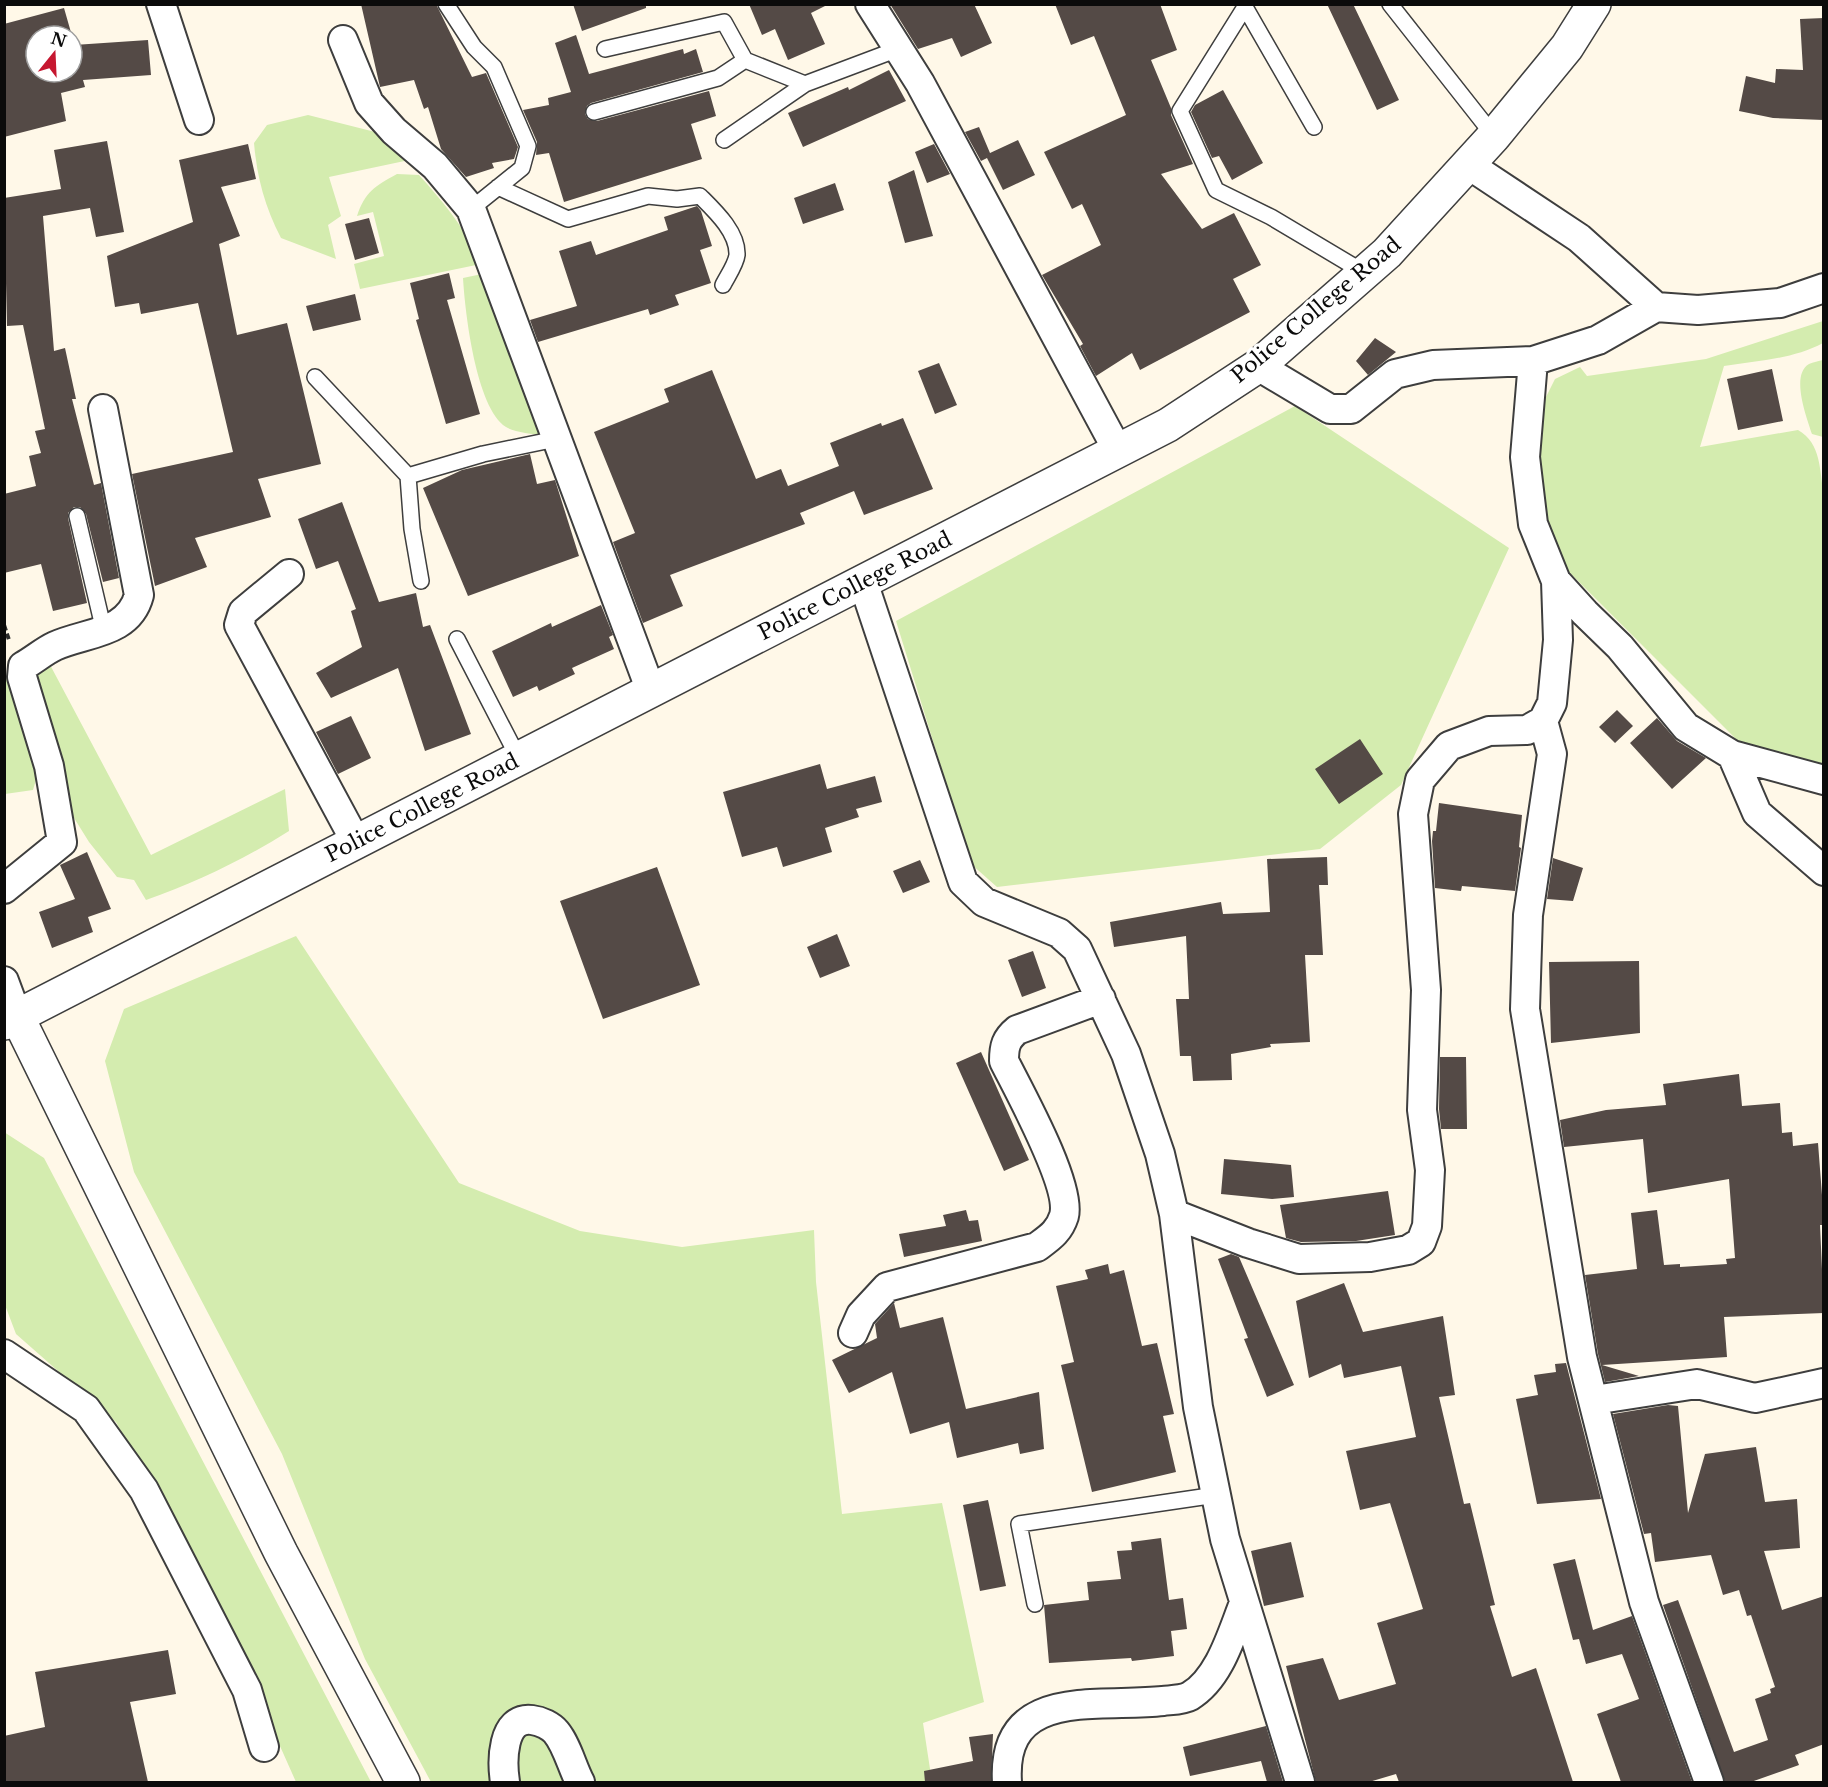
<svg xmlns="http://www.w3.org/2000/svg" width="1828" height="1787" font-family="'Libre Baskerville',serif">
	<rect width="100%" height="100%" fill="#fff8e8"/>
	<path fill="#d4ecaf" d="M 308,115 L 387,135 L 414,159 L 329,177 L 341,216 L 328,225 L 336,259 L 281,238 C 265,207 257,178 254,143 L 267,125 Z
		M 397,174 L 419,175 C 444,203 466,229 481,264 L 360,289 L 354,264 L 384,256 L 373,212 L 357,216 C 365,192 375,186 397,174 Z
		M 482,274 L 543,436 C 532,433 515,433 506,427 C 476,408 465,312 463,278 Z
		M 1823,321 L 1823,343 C 1793,359 1757,361 1724,366 L 1700,447 L 1798,430 C 1822,444 1819,470 1824,495 L 1823,770 L 1742,745 L 1559,562 L 1546,518 L 1538,431 L 1543,403 L 1555,379 L 1580,367 L 1587,376 L 1706,359 Z
		M 1823,360 L 1824,360 L 1823,437 L 1812,434 C 1807,418 1790,375 1809,364 C 1813,362 1819,361 1823,360 Z
		M 1295,406 L 1509,548 L 1401,785 L 1320,849 L 997,887 L 971,864 L 896,621 Z
		M 48,661 L 151,855 L 285,789 L 289,831 C 243,860 197,882 146,900 L 134,880 L 117,877 L 89,842 L 61,797 L 31,684 Z
		M 4,669 L 38,773 L 33,790 L 5,794 Z
		M 296,936 L 459,1183 L 580,1231 L 682,1247 L 814,1230 L 816,1282 L 842,1514 L 942,1503 L 984,1702 L 923,1723 L 932,1782 L 431,1782 L 365,1659 L 282,1454 L 134,1172 L 105,1061 L 124,1009 Z
		M 4,1132 L 44,1158 L 371,1782 L 296,1782 L 239,1654 L 116,1422 L 16,1334 L 5,1305 Z"/>
	<path fill="#544a46" d="M 361,4 L 436,4 L 472,77 L 486,73 L 518,147 L 514,159 L 492,163 L 494,168 L 466,177 L 441,149 L 428,107 L 424,109 L 414,80 L 380,87 Z
		M 573,4 L 646,4 L 646,8 L 582,31 Z
		M 749,4 L 829,4 L 811,13 L 825,44 L 788,60 L 775,29 L 762,35 Z
		M 890,4 L 974,4 L 992,43 L 961,57 L 952,38 L 918,49 Z
		M 1055,4 L 1160,4 L 1177,50 L 1151,60 L 1171,108 L 1171,115 L 1193,164 L 1161,174 L 1202,229 L 1234,213 L 1261,265 L 1233,279 L 1250,312 L 1140,370 L 1132,353 L 1096,376 L 1080,346 L 1083,344 L 1042,275 L 1101,245 L 1082,204 L 1072,209 L 1044,152 L 1126,115 L 1094,36 L 1071,45 Z
		M 1327,4 L 1353,4 L 1399,100 L 1377,110 Z
		M 64,8 L 72,36 L 36,36 L 36,72 L 72,72 L 72,38 L 74,45 L 148,40 L 151,75 L 83,80 L 85,87 L 61,93 L 66,121 L 4,137 L 4,24 Z
		M 1824,18 L 1824,120 L 1773,118 L 1739,111 L 1746,76 L 1775,83 L 1776,69 L 1803,70 L 1800,19 Z
		M 576,35 L 589,74 L 683,49 L 684,54 L 696,49 L 703,72 L 591,103 L 587,106 L 585,114 L 588,119 L 597,121 L 709,91 L 716,116 L 691,124 L 702,159 L 564,202 L 549,153 L 536,155 L 537,142 L 523,110 L 549,105 L 548,98 L 571,92 L 555,43 Z
		M 889,70 L 906,101 L 803,147 L 788,113 L 848,87 L 849,90 Z
		M 1223,90 L 1263,163 L 1232,180 L 1219,156 L 1212,158 L 1191,112 L 1195,105 Z
		M 979,127 L 990,153 L 1018,140 L 1035,175 L 1003,190 L 987,158 L 981,161 L 965,132 Z
		M 107,141 L 124,232 L 96,237 L 90,208 L 43,216 L 54,351 L 65,348 L 76,399 L 72,399 L 94,485 L 101,483 L 119,578 L 103,582 L 86,514 L 80,507 L 74,507 L 68,513 L 68,518 L 87,603 L 53,611 L 41,564 L 4,573 L 4,494 L 36,486 L 29,456 L 41,453 L 35,431 L 45,429 L 23,325 L 7,326 L 4,198 L 61,189 L 54,150 Z
		M 248,144 L 256,179 L 221,187 L 240,236 L 219,244 L 237,335 L 287,323 L 321,464 L 258,479 L 271,517 L 195,538 L 207,567 L 155,586 L 132,474 L 233,452 L 198,303 L 141,314 L 139,303 L 115,307 L 107,256 L 193,222 L 179,160 Z
		M 934,144 L 950,174 L 927,183 L 915,152 Z
		M 914,170 L 933,236 L 905,243 L 888,182 Z
		M 835,183 L 844,210 L 803,224 L 794,198 Z
		M 697,206 L 701,211 L 712,246 L 700,250 L 711,283 L 675,295 L 679,305 L 650,315 L 648,309 L 538,342 L 530,320 L 577,306 L 559,251 L 591,241 L 596,255 L 668,230 L 664,217 Z
		M 369,218 L 379,253 L 355,260 L 345,224 Z
		M 449,273 L 455,298 L 447,300 L 480,414 L 446,424 L 416,320 L 419,319 L 410,283 Z
		M 355,294 L 361,320 L 313,331 L 306,306 Z
		M 1375,338 L 1396,352 L 1368,375 L 1356,361 Z
		M 939,363 L 957,405 L 935,414 L 918,371 Z
		M 1772,369 L 1783,421 L 1738,430 L 1727,379 Z
		M 712,370 L 756,479 L 781,469 L 788,486 L 839,466 L 830,443 L 881,423 L 882,426 L 903,418 L 933,489 L 864,515 L 854,491 L 800,513 L 805,524 L 670,575 L 683,606 L 643,623 L 613,542 L 635,533 L 594,432 L 669,402 L 664,389 Z
		M 530,454 L 537,484 L 555,480 L 579,556 L 468,596 L 423,488 L 462,470 Z
		M 342,502 L 379,602 L 416,593 L 423,627 L 430,625 L 471,734 L 425,751 L 398,668 L 331,698 L 316,673 L 362,647 L 351,611 L 356,609 L 338,561 L 316,569 L 298,519 Z
		M 601,605 L 613,635 L 609,637 L 614,649 L 572,668 L 575,674 L 539,691 L 537,686 L 513,697 L 492,651 L 551,623 L 552,627 Z
		M 1617,710 L 1633,726 L 1615,743 L 1599,727 Z
		M 351,716 L 371,758 L 338,774 L 316,732 Z
		M 1657,718 L 1677,741 L 1706,758 L 1672,789 L 1630,743 Z
		M 1360,739 L 1383,774 L 1339,804 L 1315,769 Z
		M 820,764 L 827,789 L 875,776 L 882,802 L 856,809 L 859,817 L 825,828 L 832,852 L 783,867 L 777,847 L 742,857 L 723,792 Z
		M 1439,803 L 1522,815 L 1519,847 L 1521,848 L 1515,891 L 1462,886 L 1461,891 L 1435,888 L 1432,841 L 1433,831 L 1436,831 Z
		M 87,852 L 111,909 L 88,917 L 93,932 L 52,948 L 39,912 L 75,899 L 60,865 Z
		M 1327,857 L 1328,885 L 1319,885 L 1323,955 L 1305,955 L 1310,1042 L 1270,1044 L 1271,1047 L 1231,1054 L 1232,1080 L 1193,1081 L 1191,1056 L 1180,1056 L 1176,999 L 1189,999 L 1186,936 L 1114,947 L 1110,922 L 1221,902 L 1223,914 L 1270,912 L 1267,859 Z
		M 1553,858 L 1583,868 L 1573,901 L 1547,899 Z
		M 920,860 L 930,882 L 903,893 L 893,871 Z
		M 657,867 L 700,985 L 603,1019 L 560,901 Z
		M 837,934 L 850,966 L 820,978 L 807,947 Z
		M 1033,951 L 1046,988 L 1022,997 L 1008,960 Z
		M 1639,961 L 1640,1033 L 1551,1043 L 1549,962 Z
		M 981,1052 L 1029,1160 L 1004,1171 L 956,1063 Z
		M 1440,1057 L 1466,1057 L 1467,1129 L 1441,1129 L 1439,1109 Z
		M 1739,1074 L 1742,1106 L 1780,1103 L 1782,1133 L 1792,1132 L 1793,1146 L 1818,1143 L 1824,1221 L 1824,1225 L 1820,1225 L 1824,1313 L 1724,1317 L 1727,1357 L 1602,1365 L 1639,1376 L 1605,1382 L 1598,1354 L 1585,1275 L 1637,1269 L 1631,1213 L 1657,1210 L 1664,1265 L 1680,1264 L 1680,1267 L 1727,1264 L 1726,1259 L 1735,1258 L 1729,1179 L 1648,1193 L 1643,1139 L 1564,1147 L 1560,1120 L 1606,1110 L 1666,1105 L 1663,1084 Z
		M 1224,1159 L 1291,1165 L 1294,1197 L 1272,1199 L 1221,1194 Z
		M 1388,1191 L 1395,1235 L 1356,1241 L 1301,1242 L 1286,1238 L 1280,1205 Z
		M 966,1210 L 969,1221 L 978,1220 L 982,1241 L 904,1257 L 899,1234 L 946,1226 L 943,1215 Z
		M 1231,1254 L 1239,1257 L 1294,1385 L 1267,1397 L 1244,1339 L 1248,1338 L 1218,1259 Z
		M 1108,1264 L 1110,1274 L 1124,1270 L 1142,1346 L 1157,1343 L 1174,1414 L 1163,1416 L 1176,1472 L 1092,1492 L 1061,1365 L 1074,1362 L 1056,1286 L 1088,1279 L 1085,1270 Z
		M 1344,1283 L 1363,1332 L 1443,1316 L 1455,1395 L 1439,1397 L 1464,1504 L 1470,1503 L 1495,1605 L 1490,1606 L 1512,1677 L 1536,1668 L 1573,1782 L 1399,1782 L 1396,1774 L 1369,1782 L 1316,1782 L 1286,1666 L 1323,1658 L 1339,1700 L 1396,1684 L 1377,1623 L 1423,1609 L 1390,1503 L 1360,1510 L 1346,1451 L 1416,1437 L 1401,1366 L 1344,1378 L 1341,1364 L 1309,1378 L 1296,1301 Z
		M 894,1303 L 900,1328 L 943,1317 L 966,1409 L 1039,1392 L 1044,1449 L 1020,1454 L 1018,1443 L 957,1458 L 949,1422 L 910,1434 L 892,1372 L 849,1393 L 832,1360 L 877,1338 L 875,1324 Z
		M 1566,1363 L 1601,1499 L 1537,1504 L 1516,1399 L 1538,1395 L 1534,1375 L 1556,1372 L 1555,1364 Z
		M 1668,1405 L 1678,1406 L 1688,1513 L 1705,1454 L 1756,1447 L 1765,1502 L 1797,1499 L 1800,1548 L 1764,1551 L 1782,1610 L 1824,1596 L 1824,1744 L 1795,1755 L 1799,1765 L 1751,1782 L 1725,1782 L 1663,1605 L 1678,1600 L 1734,1752 L 1768,1740 L 1755,1699 L 1771,1693 L 1770,1689 L 1775,1687 L 1751,1615 L 1747,1616 L 1739,1590 L 1723,1595 L 1711,1555 L 1655,1562 L 1651,1533 L 1644,1534 L 1613,1414 Z
		M 988,1500 L 1006,1586 L 980,1591 L 963,1505 Z
		M 1161,1538 L 1169,1600 L 1183,1598 L 1187,1629 L 1171,1631 L 1174,1656 L 1132,1661 L 1131,1658 L 1049,1663 L 1044,1605 L 1089,1600 L 1087,1582 L 1121,1579 L 1117,1551 L 1132,1550 L 1131,1542 Z
		M 1291,1542 L 1304,1597 L 1264,1606 L 1251,1551 Z
		M 1575,1559 L 1593,1630 L 1632,1616 L 1692,1782 L 1621,1782 L 1597,1714 L 1639,1699 L 1622,1654 L 1586,1664 L 1579,1639 L 1573,1640 L 1553,1564 Z
		M 168,1650 L 176,1694 L 130,1702 L 148,1782 L 4,1782 L 4,1736 L 45,1727 L 35,1672 Z
		M 1266,1726 L 1283,1782 L 1267,1782 L 1261,1761 L 1190,1776 L 1183,1747 Z
		M 993,1734 L 991,1782 L 925,1782 L 924,1771 L 973,1761 L 969,1737 Z"/>
	<g fill="none" stroke-linecap="round" stroke-linejoin="round">
		<g stroke="#3e3e3e" stroke-width="18">
			<path id="service" d="M 446,4 L 474,47 L 494,67 L 528,146 L 522,168 L 471,209
				M 1390,4 L 1494,136
				M 605,49 L 724,22 L 745,60 L 805,84 L 898,49
				M 594,112 L 718,78 L 745,60
				M 1314,127 L 1245,7 L 1180,111 L 1216,190 L 1271,217 L 1365,273
				M 724,140 L 805,84
				M 498,187 L 568,219 L 648,196 L 677,199 L 700,196 C 714,210 738,232 737,255 C 736,264 727,277 723,285
				M 315,377 L 408,476 L 483,454 L 556,439
				M 408,476 L 412,529 L 421,581
				M 77,516 L 104,631
				M 457,639 L 519,759
				M 1035,1604 L 1019,1524 L 1216,1495"/>
		</g>
		<g stroke="#3e3e3e" stroke-width="32">
			<path id="minor" d="M 161,4 L 199,120
				M 870,4 L 920,83 L 1118,451
				M 343,40 L 369,103 L 394,131 L 435,166 L 471,209 L 651,691
				M 1469,165 L 1579,238 L 1656,307 L 1698,310 L 1780,303 L 1824,288
				M 1258,366 L 1330,409 L 1351,409 L 1395,374 L 1433,365 L 1533,361
				M 289,574 L 243,612 L 239,625 L 356,842
				M 1556,581 L 1585,613 L 1620,647 L 1686,727 L 1732,755 L 1824,780
				M 863,582 L 963,882 L 984,902 L 1059,933 L 1077,949 L 1126,1054 L 1160,1154 L 1174,1214 L 1198,1407 L 1225,1539 L 1300,1782
				M 1543,721 L 1552,754 L 1528,915 L 1525,1009 L 1582,1357 L 1644,1602 L 1709,1782
				M 1732,755 L 1757,813 L 1824,871
				M 4,889 L 62,842 L 49,766 L 22,677 L 23,666 C 34,660 44,651 55,646 C 86,632 129,634 139,595 L 103,409
				M 4,981 L 17,1016
				M 1174,1214 L 1248,1243 L 1299,1259 L 1370,1257 L 1408,1250 L 1421,1242 L 1427,1226 L 1430,1170 L 1422,1110 L 1426,990 L 1413,814 L 1420,780 L 1449,746 L 1489,731 L 1527,730 L 1543,721 L 1552,703 L 1558,640 L 1556,581 L 1533,524 L 1525,457 L 1533,361 L 1598,340 L 1656,307
				M 853,1333 L 861,1315 L 887,1287 L 1037,1247 C 1049,1238 1059,1232 1064,1216 C 1072,1186 1019,1091 1004,1061 C 1004,1046 1006,1039 1017,1030 L 1101,999
				M 4,1354 L 86,1409 L 144,1490 L 247,1690 L 264,1747
				M 1594,1400 L 1697,1384 L 1755,1398 L 1824,1383
				M 505,1782 C 502,1763 501,1716 532,1720 C 541,1721 551,1726 556,1732 C 567,1745 572,1767 580,1782
				M 1007,1782 C 1001,1686 1098,1708 1163,1701 C 1171,1700 1183,1700 1190,1696 C 1220,1678 1232,1633 1244,1603"/>
		</g>
		<g stroke="#3e3e3e" stroke-width="36">
			<path id="tertiary" d="M 17,1016 L 281,1553 L 403,1782
				M 4,1023 L 1168,425 L 1258,366 L 1387,253 L 1494,136 L 1567,47 L 1594,4"/>
		</g>
		<path stroke="#2d2d2d" stroke-width="4" stroke-dasharray="6 3" stroke-linecap="butt" d="M 4,625 L 9,640"/>
		<use href="#service" stroke="#fff" stroke-width="15"/>
		<use href="#minor" stroke="#fff" stroke-width="28"/>
		<use href="#tertiary" stroke="#fff" stroke-width="33"/>
	</g>
	<g text-anchor="middle" dominant-baseline="central" stroke-width="6" stroke-linejoin="round" paint-order="stroke">
		<g font-size="21" fill="#0b0b0b" stroke="#fff">
			<text transform="translate(1316 310) rotate(-40)">Police College Road</text>
			<text transform="translate(855 586) rotate(-27)">Police College Road</text>
			<text transform="translate(422 808) rotate(-27)">Police College Road</text>
		</g>
	</g>
	<rect width="1828" height="1787" fill="none" stroke="#0b0b0b" stroke-width="12"/>
	<g transform="translate(54 54) rotate(18)"><circle r="28" fill="#ffffff" stroke="#9d9d9d" stroke-width="1.5"/>
	<path d="M0-4.5L10 22L0 15L-10 22Z" fill="#c61730"/>
	<text y="-9" font-size="16" font-weight="bold" text-anchor="middle" fill="#0b0b0b">N</text>
	</g>
</svg>
